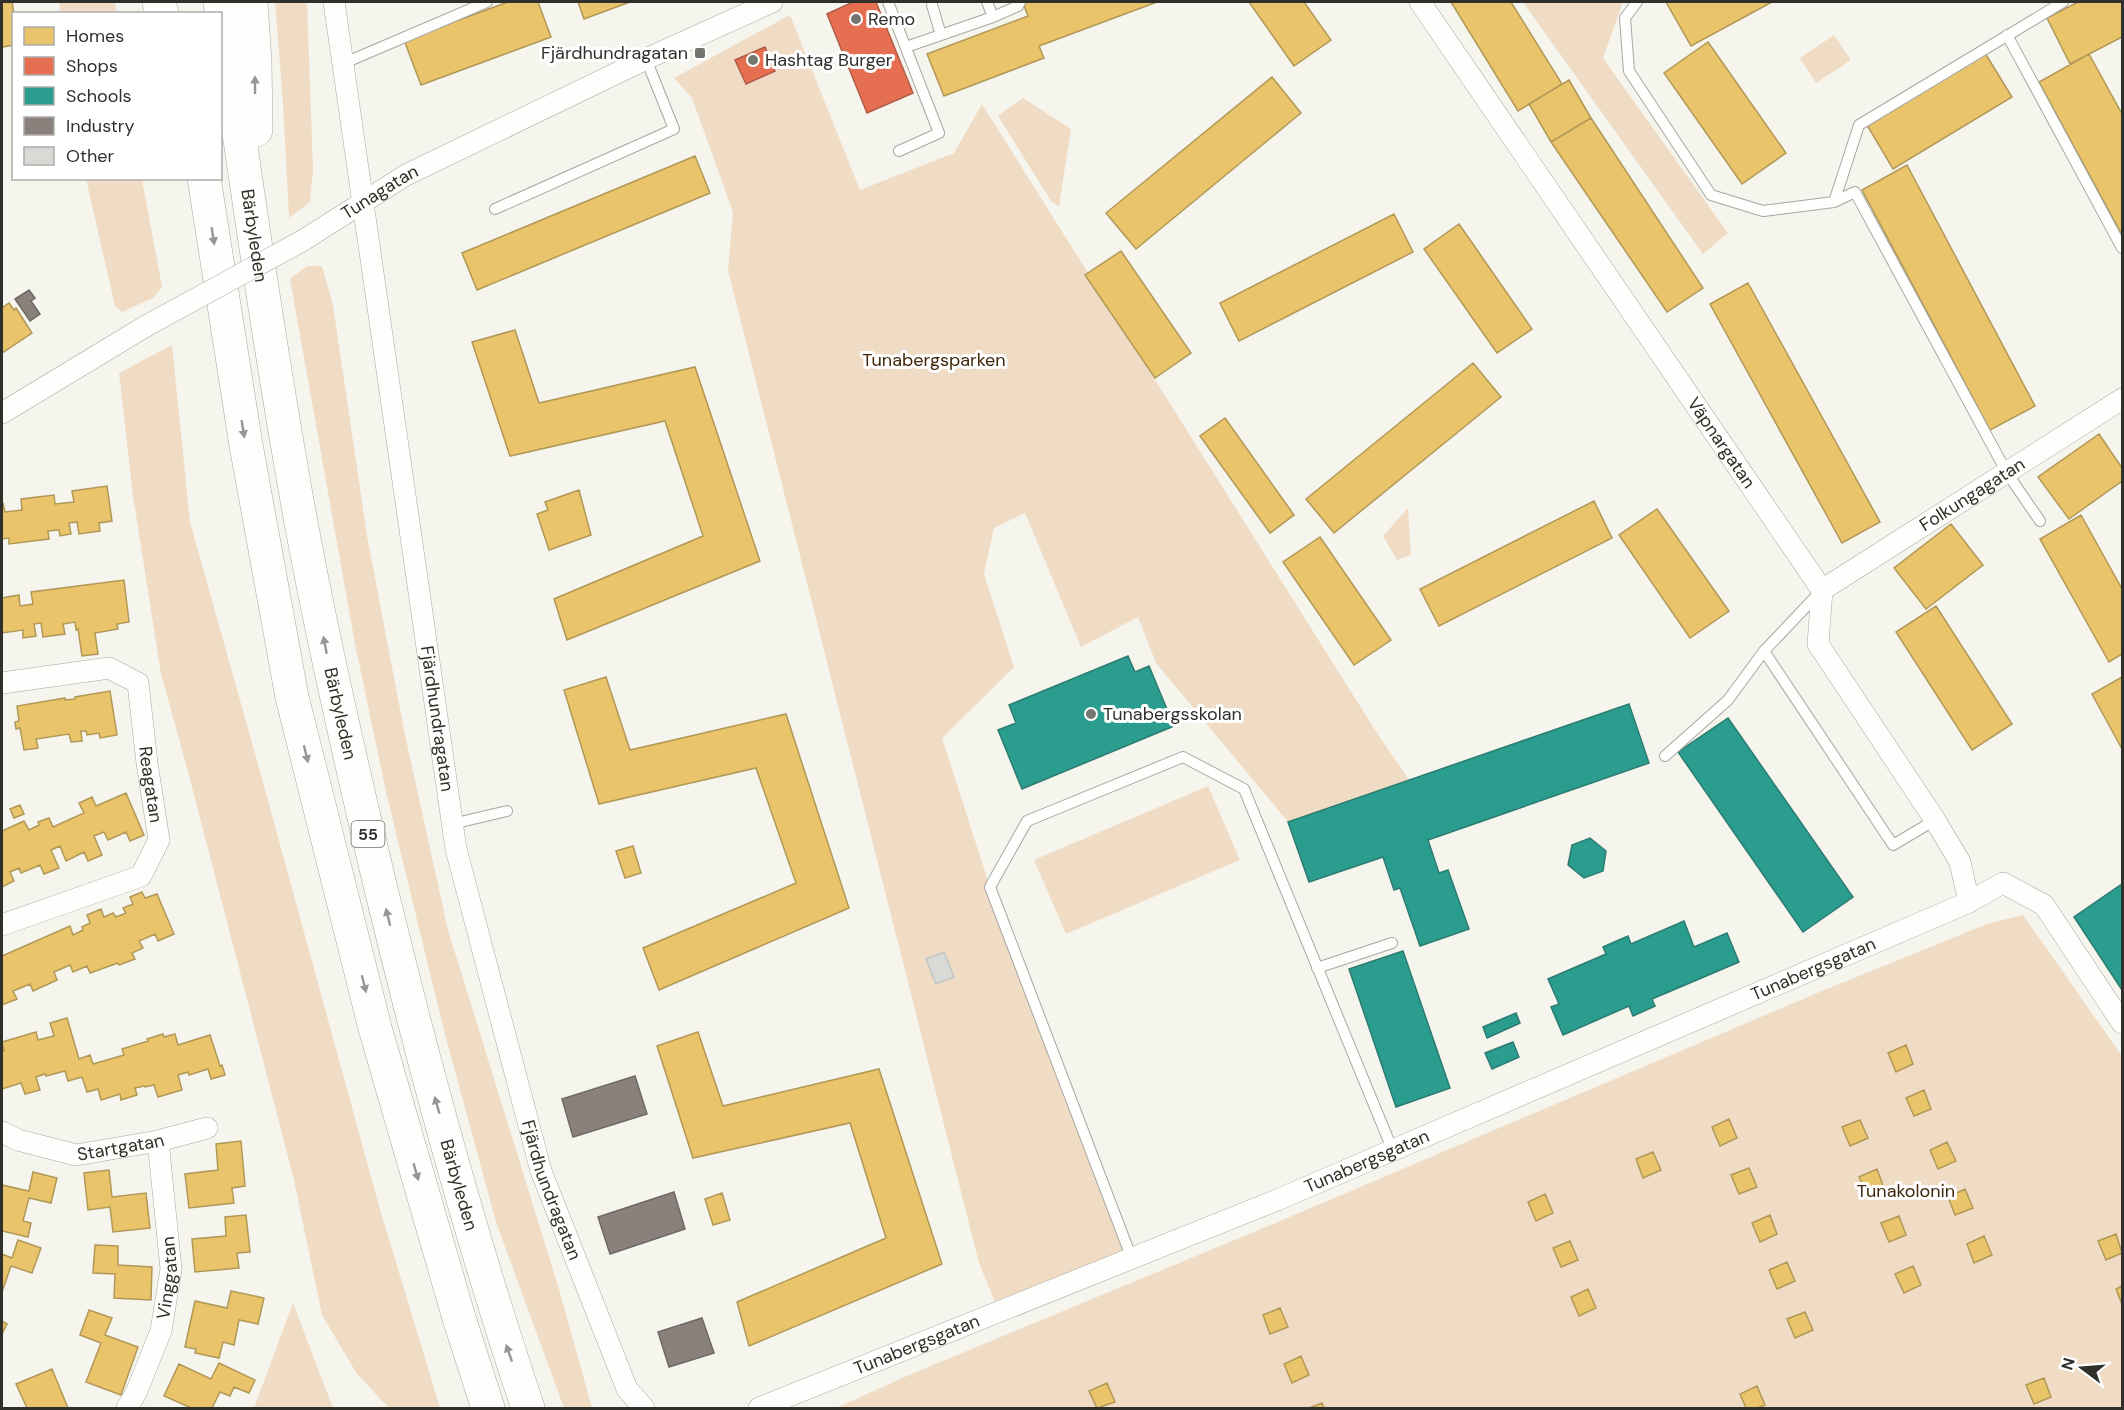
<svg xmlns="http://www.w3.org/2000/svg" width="2124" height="1410" font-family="'DM Sans',sans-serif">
	<rect width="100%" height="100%" fill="#f5f5ee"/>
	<path fill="#f0dcc5" d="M 59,2 L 115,2 L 116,13 L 61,13 Z
		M 275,2 L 307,2 L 313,170 L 310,202 L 289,218 L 283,103 Z
		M 1523,2 L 1623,2 L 1603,58 L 1728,233 L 1703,254 Z
		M 790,15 L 860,190 L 954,153 L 982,104 L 1375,730 L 1409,780 L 1288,822 L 1156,663 L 1138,617 L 1081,647 L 1025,513 L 994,528 L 984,574 L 1014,667 L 942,738 L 990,887 L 1132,1259 L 999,1312 L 979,1263 L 728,271 L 733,212 L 692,98 L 674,78 Z
		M 1834,35 L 1851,60 L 1816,83 L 1800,58 Z
		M 1023,98 L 1071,129 L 1059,206 L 1051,201 L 998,116 Z
		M 86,179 L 142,179 L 162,287 L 153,298 L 122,312 L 115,306 Z
		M 307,266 L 322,266 L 333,305 L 367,536 L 405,735 L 448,930 L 559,1289 L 592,1408 L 564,1408 L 496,1222 L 443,1027 L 386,792 L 355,644 L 290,279 Z
		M 172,345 L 190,522 L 258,764 L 379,1206 L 440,1408 L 389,1408 L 357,1374 L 322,1315 L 294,1180 L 187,768 L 161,674 L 133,496 L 119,373 Z
		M 1408,508 L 1411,555 L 1397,560 L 1383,536 Z
		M 1208,786 L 1240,860 L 1066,934 L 1034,860 Z
		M 2023,915 L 2122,1056 L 2122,1408 L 836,1408 L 909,1375 L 1273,1224 L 1822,991 L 1987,924 Z
		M 293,1303 L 333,1408 L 254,1408 Z"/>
	<path fill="#e9c46a" stroke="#b19857" stroke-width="1.5" d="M 2,2 L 12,2 L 14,14 L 14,45 L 2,47 Z
		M 508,2 L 538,2 L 551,37 L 421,85 L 404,40 Z
		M 578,2 L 630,2 L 584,19 Z
		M 1028,2 L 1157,2 L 1039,46 L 1044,58 L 944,96 L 927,54 L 1028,16 L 1023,3 Z
		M 1249,2 L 1304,2 L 1331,40 L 1294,66 Z
		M 1451,2 L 1511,2 L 1562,84 L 1518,111 Z
		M 1666,2 L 1772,2 L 1691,46 Z
		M 2078,2 L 2122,2 L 2122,37 L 2070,64 L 2047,18 Z
		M 1708,42 L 1786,153 L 1742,184 L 1664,73 Z
		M 1985,53 L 2012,97 L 1893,169 L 1867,125 Z
		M 2089,54 L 2122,114 L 2122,235 L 2039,82 Z
		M 1272,77 L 1301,113 L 1136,249 L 1106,213 Z
		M 1569,80 L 1591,118 L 1551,142 L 1529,104 Z
		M 1591,118 L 1703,288 L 1667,312 L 1551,142 Z
		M 695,156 L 710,193 L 477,290 L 462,253 Z
		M 1907,165 L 2035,406 L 1990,430 L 1862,190 Z
		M 1394,214 L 1413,252 L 1239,341 L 1220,303 Z
		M 1459,224 L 1532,329 L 1497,353 L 1424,249 Z
		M 1121,251 L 1191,353 L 1155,378 L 1085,275 Z
		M 1748,283 L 1880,522 L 1842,543 L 1710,304 Z
		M 9,303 L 14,310 L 16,308 L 32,333 L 2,353 L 2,308 Z
		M 515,330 L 539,403 L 695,367 L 760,561 L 567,640 L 554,599 L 703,536 L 665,421 L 510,456 L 472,342 Z
		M 1473,363 L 1501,397 L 1334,533 L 1306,499 Z
		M 1225,418 L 1294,515 L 1270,533 L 1200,436 Z
		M 2099,434 L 2122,468 L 2122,481 L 2069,519 L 2038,477 Z
		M 107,486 L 112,521 L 99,523 L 100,531 L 79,534 L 77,522 L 69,523 L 71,534 L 60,536 L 59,530 L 48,531 L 49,539 L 9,544 L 9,538 L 2,539 L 2,503 L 3,503 L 5,512 L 22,510 L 21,499 L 54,495 L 55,504 L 74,502 L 72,491 Z
		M 579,490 L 591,535 L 549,550 L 537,514 L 548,510 L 545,502 Z
		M 1594,501 L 1612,538 L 1439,626 L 1420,589 Z
		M 1657,509 L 1729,611 L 1690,638 L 1619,535 Z
		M 2081,515 L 2122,589 L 2122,654 L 2109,662 L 2040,539 Z
		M 1951,524 L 1983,565 L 1926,609 L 1894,568 Z
		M 1320,537 L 1391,640 L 1354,665 L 1283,562 Z
		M 124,580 L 129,622 L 117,624 L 118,629 L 95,633 L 98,654 L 82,656 L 78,629 L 76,630 L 75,622 L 63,624 L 65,634 L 43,637 L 41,623 L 34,624 L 36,636 L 23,638 L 23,630 L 2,633 L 2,598 L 19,595 L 20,606 L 33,604 L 31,592 Z
		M 1936,606 L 2012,724 L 1972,750 L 1896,632 Z
		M 606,677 L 630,750 L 786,714 L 849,908 L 659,990 L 643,948 L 796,883 L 756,768 L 599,804 L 564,690 Z
		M 2122,677 L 2122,749 L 2092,694 Z
		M 110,691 L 117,735 L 100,738 L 99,733 L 87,735 L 86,731 L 81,731 L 82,741 L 71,742 L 69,734 L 36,739 L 38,748 L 24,750 L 20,728 L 16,729 L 15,722 L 19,721 L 17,706 L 65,698 L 65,700 L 75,699 L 75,697 Z
		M 126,793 L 144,835 L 130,841 L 126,832 L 108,840 L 104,832 L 94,836 L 102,855 L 88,861 L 84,852 L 66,861 L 60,846 L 51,850 L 59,868 L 44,874 L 40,865 L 21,873 L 19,868 L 10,872 L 14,881 L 2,887 L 2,831 L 24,821 L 29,830 L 39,825 L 38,822 L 49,818 L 53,827 L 84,813 L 79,803 L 92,797 L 96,806 Z
		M 20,805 L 24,814 L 14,818 L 10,809 Z
		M 633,846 L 641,873 L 625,878 L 616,851 Z
		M 142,892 L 145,898 L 157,894 L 174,934 L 158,941 L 155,934 L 139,941 L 143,948 L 132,953 L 135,959 L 119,965 L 118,963 L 90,973 L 87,966 L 73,972 L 70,965 L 54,972 L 57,980 L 33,991 L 30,984 L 13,991 L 17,999 L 2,1005 L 2,956 L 70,926 L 73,935 L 83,930 L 82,927 L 90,923 L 87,915 L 101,909 L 104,917 L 113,913 L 116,917 L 126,913 L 123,908 L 133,904 L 130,897 Z
		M 67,1018 L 79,1059 L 90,1055 L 93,1064 L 124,1055 L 122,1049 L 148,1041 L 147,1039 L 163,1034 L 164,1037 L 175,1034 L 178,1045 L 210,1035 L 220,1066 L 222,1065 L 225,1075 L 211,1079 L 208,1069 L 189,1075 L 188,1072 L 178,1075 L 182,1090 L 158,1097 L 154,1085 L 145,1087 L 144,1086 L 135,1088 L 137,1095 L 121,1100 L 120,1094 L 101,1100 L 98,1089 L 87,1092 L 82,1077 L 68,1081 L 65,1071 L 46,1076 L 45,1074 L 36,1077 L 40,1090 L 25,1094 L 21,1083 L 2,1089 L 2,1052 L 4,1051 L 2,1042 L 36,1032 L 38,1040 L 54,1036 L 50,1023 Z
		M 698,1032 L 723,1106 L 879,1069 L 942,1264 L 749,1346 L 737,1302 L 886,1238 L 850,1123 L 693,1158 L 657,1046 Z
		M 1906,1045 L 1913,1064 L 1896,1072 L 1888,1053 Z
		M 1924,1090 L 1931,1109 L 1914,1116 L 1906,1098 Z
		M 1729,1119 L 1737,1138 L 1720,1146 L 1712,1127 Z
		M 1860,1120 L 1868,1138 L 1850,1146 L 1842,1127 Z
		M 241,1141 L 245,1186 L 232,1188 L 234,1203 L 189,1208 L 185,1174 L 218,1170 L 216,1144 Z
		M 1947,1142 L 1956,1161 L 1938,1169 L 1930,1150 Z
		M 1653,1152 L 1661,1170 L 1643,1178 L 1636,1159 Z
		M 1749,1168 L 1757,1187 L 1739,1194 L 1731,1175 Z
		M 1877,1169 L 1884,1188 L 1867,1195 L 1859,1177 Z
		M 109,1170 L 112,1197 L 146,1193 L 150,1228 L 113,1232 L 110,1207 L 88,1210 L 84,1173 Z
		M 33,1172 L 57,1178 L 51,1203 L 29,1198 L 23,1221 L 31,1223 L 28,1237 L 2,1231 L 2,1185 L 29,1191 Z
		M 1965,1189 L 1973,1208 L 1955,1215 L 1948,1197 Z
		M 722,1193 L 730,1220 L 713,1225 L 705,1199 Z
		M 1545,1194 L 1553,1213 L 1536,1221 L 1528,1202 Z
		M 246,1215 L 250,1252 L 237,1253 L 239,1268 L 195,1272 L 192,1239 L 226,1236 L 225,1217 Z
		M 1770,1215 L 1777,1234 L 1760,1242 L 1752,1223 Z
		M 1899,1216 L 1906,1235 L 1889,1242 L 1881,1223 Z
		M 2116,1234 L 2122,1253 L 2106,1260 L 2098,1241 Z
		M 1984,1236 L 1992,1255 L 1974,1263 L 1967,1244 Z
		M 18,1240 L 41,1248 L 32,1273 L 11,1266 L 2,1292 L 2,1254 L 12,1258 Z
		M 1570,1241 L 1578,1260 L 1561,1267 L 1553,1248 Z
		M 95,1245 L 118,1246 L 118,1265 L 152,1267 L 151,1300 L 114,1298 L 115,1274 L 93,1273 Z
		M 1787,1262 L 1795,1281 L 1777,1289 L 1769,1270 Z
		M 1913,1266 L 1921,1285 L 1904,1293 L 1895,1274 Z
		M 2122,1286 L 2122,1304 L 2116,1289 Z
		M 1588,1289 L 1596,1308 L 1579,1316 L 1571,1297 Z
		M 231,1291 L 264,1298 L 258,1324 L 239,1320 L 234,1345 L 223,1342 L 219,1358 L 195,1353 L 196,1349 L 185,1347 L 195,1301 L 227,1308 Z
		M 1280,1308 L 1288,1327 L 1270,1334 L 1263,1315 Z
		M 89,1310 L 112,1318 L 105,1335 L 138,1347 L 121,1395 L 86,1382 L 101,1343 L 80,1335 Z
		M 1805,1312 L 1813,1330 L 1795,1338 L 1787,1319 Z
		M 2,1321 L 7,1324 L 2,1334 Z
		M 1301,1356 L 1309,1375 L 1292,1383 L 1284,1364 Z
		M 219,1363 L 255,1380 L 249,1393 L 234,1387 L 230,1396 L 220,1392 L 212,1408 L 191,1408 L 164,1396 L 179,1364 L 211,1379 Z
		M 52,1369 L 68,1408 L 27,1408 L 16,1384 Z
		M 2044,1378 L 2051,1397 L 2034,1404 L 2026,1385 Z
		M 1107,1383 L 1115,1402 L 1097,1408 L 1089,1391 Z
		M 1757,1386 L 1765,1405 L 1757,1408 L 1746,1408 L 1740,1394 Z
		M 1322,1403 L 1324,1408 L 1309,1408 Z"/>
	<path fill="#e76f51" stroke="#b05c46" stroke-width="1.5" d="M 853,2 L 876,2 L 913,93 L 867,113 L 827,14 Z
		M 765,47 L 775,71 L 746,84 L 735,60 Z"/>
	<path fill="#2a9d8f" stroke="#2c7c71" stroke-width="1.5" d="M 1128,656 L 1135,672 L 1149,666 L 1174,726 L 1022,789 L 998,730 L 1016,723 L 1009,705 Z
		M 1629,704 L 1649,763 L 1428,840 L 1439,873 L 1448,870 L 1469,929 L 1420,946 L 1400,888 L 1394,890 L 1383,857 L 1309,882 L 1288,822 Z
		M 1728,718 L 1853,897 L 1803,932 L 1678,752 Z
		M 1590,838 L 1606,851 L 1603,871 L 1584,878 L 1568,865 L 1572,845 Z
		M 2122,884 L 2122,990 L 2074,917 Z
		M 1684,921 L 1694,947 L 1727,933 L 1739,962 L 1652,999 L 1655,1006 L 1633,1016 L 1629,1006 L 1563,1035 L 1551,1007 L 1559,1004 L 1548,979 L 1606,954 L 1603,947 L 1628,936 L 1631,944 Z
		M 1403,951 L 1450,1088 L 1396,1107 L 1349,969 Z
		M 1516,1013 L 1520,1023 L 1487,1038 L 1483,1027 Z
		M 1513,1042 L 1519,1057 L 1492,1069 L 1485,1053 Z"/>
	<path fill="#8a817c" stroke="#6f6964" stroke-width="1.5" d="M 29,290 L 35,298 L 31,301 L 40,314 L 30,321 L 15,299 Z
		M 635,1076 L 647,1114 L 573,1137 L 562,1099 Z
		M 674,1192 L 685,1229 L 610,1254 L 598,1217 Z
		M 702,1318 L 714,1353 L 669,1367 L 658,1332 Z"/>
	<path fill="#d9dad5" stroke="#c2c4bf" stroke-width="1.5" d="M 944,952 L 954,977 L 936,984 L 926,959 Z"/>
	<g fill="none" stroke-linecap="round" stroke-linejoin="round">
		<g stroke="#a7a7a3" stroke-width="12">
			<path id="service" d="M 888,2 L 939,133 L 899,151
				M 987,2 L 993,17
				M 1637,2 L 1625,18 L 1629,71 L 1711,195 L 1763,211 L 1834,202 L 1859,125 L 2063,2
				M 932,5 L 941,35
				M 2007,35 L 2122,248
				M 906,47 L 993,17 L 1018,6 L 1020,2
				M 342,64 L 487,2
				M 1834,202 L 1855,192 L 2007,473 L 2040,521
				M 495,209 L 674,129 L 646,59
				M 1820,592 L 1764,651 L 1893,845 L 1935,820
				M 1665,756 L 1728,700 L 1764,651
				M 452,824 L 507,811
				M 1317,968 L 1392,943
				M 1132,1259 L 990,887 L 1027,821 L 1183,757 L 1244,789 L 1393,1151"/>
		</g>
		<g stroke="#a7a7a3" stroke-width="22">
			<g id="minor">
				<path id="s1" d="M 334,2 L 456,849 L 541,1171 L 627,1389 L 644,1408"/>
				<path id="s2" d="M 1420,2 L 1822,590 L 1818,644 L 1935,820 L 1960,862 L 1969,902"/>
				<path id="s3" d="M 302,241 L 406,175 L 646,59 L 772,2"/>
				<path d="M 2,413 L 146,326"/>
				<path id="s4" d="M 1822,590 L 2122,399"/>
				<path id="s5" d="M 2,683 L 109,668 L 138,683 L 147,763 L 159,840 L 141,876 L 2,925"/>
				<path id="s6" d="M 2,1132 L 18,1140 L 76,1155 L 158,1141 L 207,1128"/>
				<path id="s7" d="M 127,1408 L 136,1393 L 161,1331 L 171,1269 L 158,1141"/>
				<path id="s8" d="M 759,1408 L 1277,1200 L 1969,902 L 2003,883 L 2044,905 L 2122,1023"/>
			</g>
		</g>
		<g stroke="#a7a7a3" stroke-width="34">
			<g id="primary">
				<path d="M 159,2 L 162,14"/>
				<path id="s9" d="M 220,2 C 245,174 269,346 300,517 C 323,643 352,768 382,893 C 424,1066 471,1239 528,1408"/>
				<path d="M 251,2 L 255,61 L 256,130"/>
				<path d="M 204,178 L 246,445 L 292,697 L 375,1028 L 459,1318 L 488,1408"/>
			</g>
		</g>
		<use href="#service" stroke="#fefefc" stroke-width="10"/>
		<use href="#minor" stroke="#fefefc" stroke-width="21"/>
		<use href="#primary" stroke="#fefefc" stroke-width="33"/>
		<g stroke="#a7a7a3" stroke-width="22" stroke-linecap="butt">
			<path id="minor-bridge" d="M 146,326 L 302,241"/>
		</g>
		<use href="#minor-bridge" stroke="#fefefc" stroke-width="21"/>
	</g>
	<defs><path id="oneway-solid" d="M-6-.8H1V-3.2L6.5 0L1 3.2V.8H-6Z" transform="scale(1.5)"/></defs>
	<g fill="#969794">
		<use href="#oneway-solid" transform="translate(255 85) rotate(-90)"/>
		<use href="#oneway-solid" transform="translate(213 236) rotate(81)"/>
		<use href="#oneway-solid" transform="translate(243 429) rotate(81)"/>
		<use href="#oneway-solid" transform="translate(325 645) rotate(-101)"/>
		<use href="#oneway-solid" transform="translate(306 754) rotate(76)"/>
		<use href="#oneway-solid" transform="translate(388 917) rotate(-104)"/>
		<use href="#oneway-solid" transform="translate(364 984) rotate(76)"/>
		<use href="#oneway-solid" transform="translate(437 1105) rotate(-106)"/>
		<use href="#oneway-solid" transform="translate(416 1172) rotate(74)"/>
		<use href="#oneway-solid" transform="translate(509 1353) rotate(-109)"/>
	</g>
	<g fill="#74756f" stroke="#fff" stroke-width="2">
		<circle cx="856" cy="19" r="6"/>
		<rect x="694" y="47" width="12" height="12" rx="3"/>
		<circle cx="753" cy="60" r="6"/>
		<circle cx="1091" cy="714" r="6"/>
	</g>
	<g text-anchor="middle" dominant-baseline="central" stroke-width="6" stroke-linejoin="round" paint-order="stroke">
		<rect fill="#fff" stroke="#6d6e6b" stroke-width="1.5" x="351.5" y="821" width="33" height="26" rx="4.5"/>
		<g font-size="16" font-weight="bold" fill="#2f302b">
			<text x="368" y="834">55</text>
		</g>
		<g font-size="18" fill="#2f302b" stroke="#fff" text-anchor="start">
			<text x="868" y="19">Remo</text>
			<text x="688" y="53" text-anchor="end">Fjärdhundragatan</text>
			<text x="765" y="60">Hashtag Burger</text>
			<text x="1103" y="714">Tunabergsskolan</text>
		</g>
		<g font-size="18" fill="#2f302b" stroke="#fff">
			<text stroke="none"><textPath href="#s3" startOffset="92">Tunagatan</textPath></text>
			<text stroke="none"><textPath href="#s9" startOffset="236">Bärbyleden</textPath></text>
			<text stroke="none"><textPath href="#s2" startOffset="534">Väpnargatan</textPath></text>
			<text stroke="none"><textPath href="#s4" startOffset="178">Folkungagatan</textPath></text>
			<text stroke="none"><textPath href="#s9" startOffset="722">Bärbyleden</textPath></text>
			<text stroke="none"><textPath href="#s1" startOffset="724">Fjärdhundragatan</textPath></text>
			<text stroke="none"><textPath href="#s5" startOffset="243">Reagatan</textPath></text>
			<text stroke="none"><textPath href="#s8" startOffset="1142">Tunabergsgatan</textPath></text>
			<text stroke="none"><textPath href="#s6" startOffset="123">Startgatan</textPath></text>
			<text stroke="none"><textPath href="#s8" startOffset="656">Tunabergsgatan</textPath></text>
			<text stroke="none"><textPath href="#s9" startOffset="1208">Bärbyleden</textPath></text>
			<text stroke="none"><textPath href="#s1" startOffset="1210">Fjärdhundragatan</textPath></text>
			<text stroke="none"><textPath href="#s7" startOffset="138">Vinggatan</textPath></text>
			<text stroke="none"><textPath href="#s8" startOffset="170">Tunabergsgatan</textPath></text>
		</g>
		<g font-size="18" fill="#3f2609" stroke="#fff">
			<text x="934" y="360">Tunabergsparken</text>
			<text x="1906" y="1191">Tunakolonin</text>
		</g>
	</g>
	<rect width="2124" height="1410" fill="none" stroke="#2f302b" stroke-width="6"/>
	<rect x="12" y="12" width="210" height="168" fill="#ffffff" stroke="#acacaa" stroke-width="1.5"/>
	<rect x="24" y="27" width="30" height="18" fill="#e9c46a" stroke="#acacaa" stroke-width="1.5"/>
	<text x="66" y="42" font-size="18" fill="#2f302b">Homes</text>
	<rect x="24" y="57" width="30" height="18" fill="#e76f51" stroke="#acacaa" stroke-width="1.5"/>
	<text x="66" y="72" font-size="18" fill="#2f302b">Shops</text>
	<rect x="24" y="87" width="30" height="18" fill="#2a9d8f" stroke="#acacaa" stroke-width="1.5"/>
	<text x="66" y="102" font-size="18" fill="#2f302b">Schools</text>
	<rect x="24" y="117" width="30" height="18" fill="#8a817c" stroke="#acacaa" stroke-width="1.5"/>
	<text x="66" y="132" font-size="18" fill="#2f302b">Industry</text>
	<rect x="24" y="147" width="30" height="18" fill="#d9dad5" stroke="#acacaa" stroke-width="1.5"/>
	<text x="66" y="162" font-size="18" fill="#2f302b">Other</text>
	<g transform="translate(2082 1368) rotate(286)" stroke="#ffffff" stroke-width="4.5" paint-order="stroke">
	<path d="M0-4.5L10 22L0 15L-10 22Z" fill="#2f302b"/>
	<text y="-9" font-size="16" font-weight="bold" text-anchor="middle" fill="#2f302b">N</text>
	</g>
</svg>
